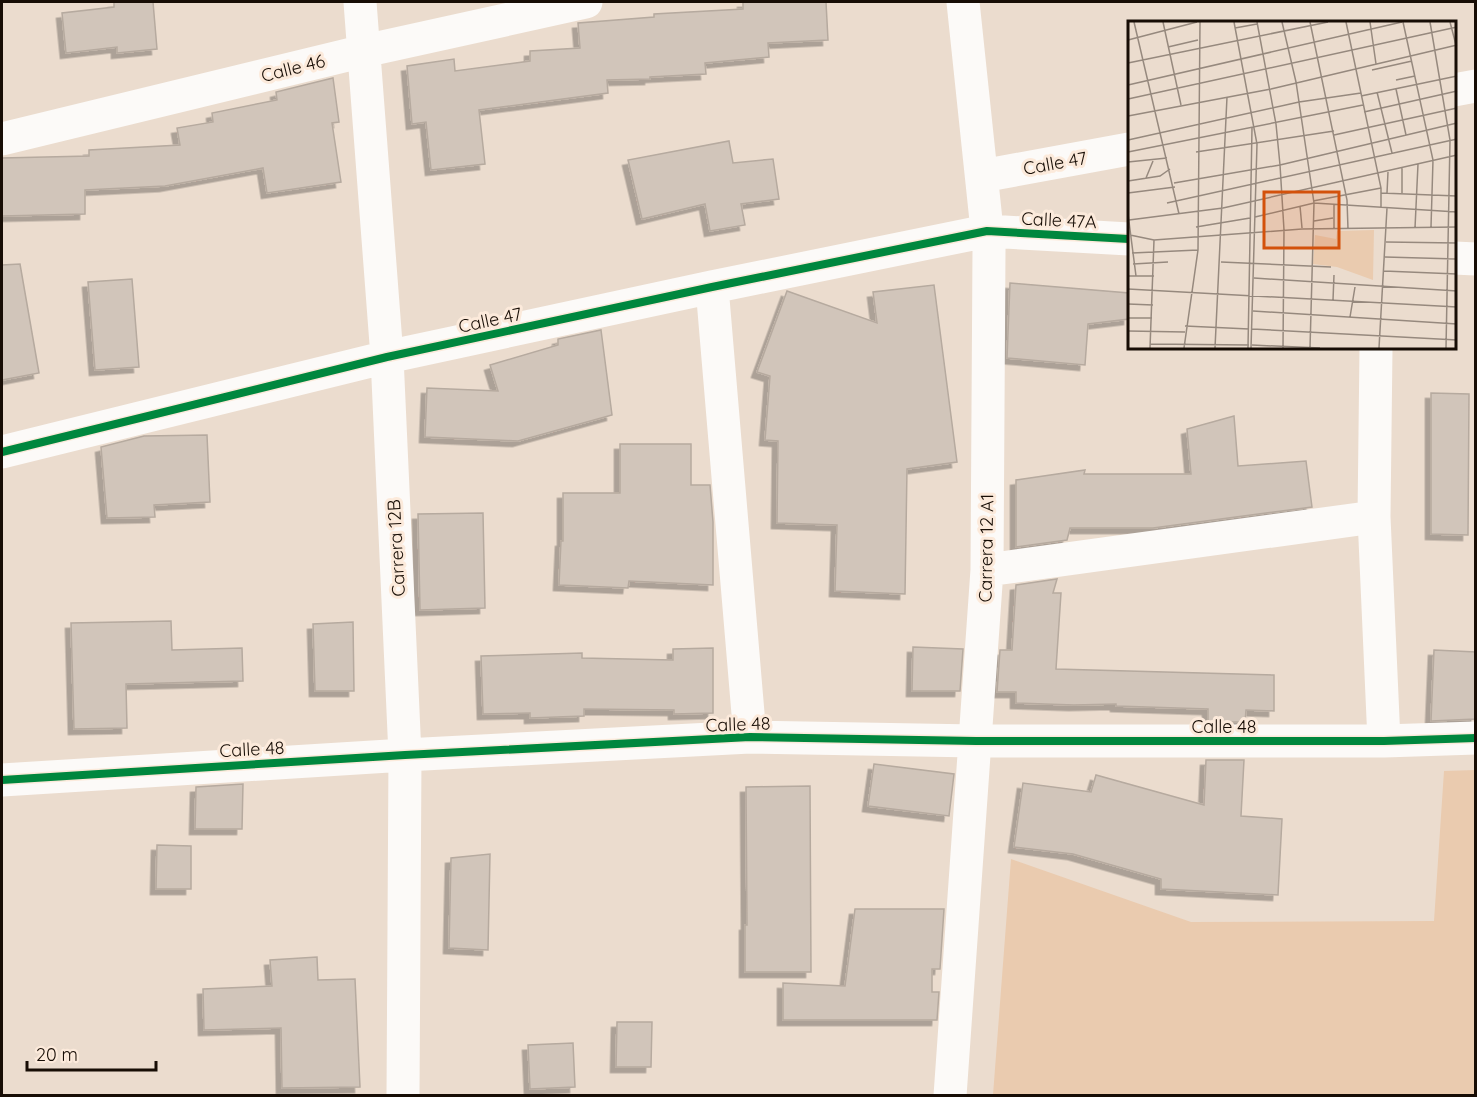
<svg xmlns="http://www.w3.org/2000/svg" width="1477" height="1097" font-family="Quicksand,sans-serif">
	<defs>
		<filter id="shadow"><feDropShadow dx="-5.5" dy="5.5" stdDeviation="0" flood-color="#0004"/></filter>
	</defs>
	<rect width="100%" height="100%" fill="#ebdcce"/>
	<path fill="#eacbaf" d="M 1475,770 L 1475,1095 L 993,1095 L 1011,859 L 1191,922 L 1434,921 L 1444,771 Z"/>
	<path fill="#d1c5ba" stroke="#b6aa9f" stroke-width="1.5" filter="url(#shadow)" d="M 114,2 L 153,2 L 157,49 L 117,53 L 117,47 L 66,53 L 62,13 L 114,7 Z
		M 743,2 L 826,2 L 828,40 L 768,43 L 769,57 L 705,63 L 706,74 L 650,77 L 650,79 L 607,80 L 608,93 L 479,110 L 485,164 L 431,170 L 426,122 L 412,124 L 407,66 L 454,59 L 455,71 L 530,61 L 530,51 L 580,48 L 578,23 L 654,17 L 654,14 L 743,9 Z
		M 333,78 L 339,122 L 332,123 L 341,182 L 267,193 L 263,168 L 165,186 L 85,190 L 85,214 L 2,216 L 2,158 L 89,156 L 89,150 L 180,145 L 177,128 L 213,122 L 212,113 L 277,100 L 276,92 Z
		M 729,141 L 733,163 L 773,159 L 779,199 L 741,204 L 745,225 L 710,231 L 705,204 L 642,219 L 628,160 Z
		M 20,264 L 39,373 L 2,380 L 2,265 Z
		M 132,279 L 139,367 L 95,370 L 88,282 Z
		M 1010,283 L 1129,293 L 1129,319 L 1088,324 L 1085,365 L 1007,358 Z
		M 934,285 L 957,462 L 907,469 L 905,594 L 835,591 L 837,525 L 777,523 L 778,441 L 765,440 L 770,376 L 757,372 L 787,291 L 877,323 L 873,292 Z
		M 601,330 L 612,415 L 518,441 L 425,437 L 427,388 L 498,391 L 490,365 L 558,345 L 558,339 Z
		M 1431,393 L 1469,394 L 1468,535 L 1431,534 Z
		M 1234,416 L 1238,466 L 1306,461 L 1312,507 L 1153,528 L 1070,528 L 1067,540 L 1016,547 L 1016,480 L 1085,470 L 1084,474 L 1191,474 L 1187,429 Z
		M 207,435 L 210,502 L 154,505 L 155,517 L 107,518 L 101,447 L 144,436 Z
		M 620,444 L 691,444 L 691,485 L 710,485 L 713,522 L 713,585 L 629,581 L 628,588 L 559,585 L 561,541 L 563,541 L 563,493 L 620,493 Z
		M 483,513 L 485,608 L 420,610 L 418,514 Z
		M 1057,579 L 1053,593 L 1061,593 L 1056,669 L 1274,675 L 1274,711 L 1246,710 L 1245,722 L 1208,722 L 1208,709 L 1116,706 L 1116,704 L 1074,705 L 1016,703 L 1016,692 L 997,692 L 1000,650 L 1012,650 L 1016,585 Z
		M 171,621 L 172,650 L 242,648 L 243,681 L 126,684 L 127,728 L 74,729 L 71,623 Z
		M 353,622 L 354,691 L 315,691 L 313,624 Z
		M 913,647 L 963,649 L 960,691 L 912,691 Z
		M 713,648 L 713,713 L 674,714 L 674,710 L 584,709 L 584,716 L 530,718 L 530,713 L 483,714 L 481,656 L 582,653 L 582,658 L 673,660 L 673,649 Z
		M 1434,650 L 1476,652 L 1476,719 L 1431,721 Z
		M 1206,760 L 1244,760 L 1241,816 L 1282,819 L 1278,895 L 1161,889 L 1161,879 L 1073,854 L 1014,847 L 1023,783 L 1091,792 L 1096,775 L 1204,805 Z
		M 874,764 L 954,774 L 949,816 L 868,806 Z
		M 243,784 L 242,829 L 195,829 L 196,787 Z
		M 810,786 L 811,972 L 745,972 L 745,925 L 747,925 L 746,787 Z
		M 157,845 L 191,846 L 191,889 L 156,889 Z
		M 490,854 L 488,950 L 449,948 L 451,858 Z
		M 855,909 L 944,909 L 940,969 L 932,969 L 932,992 L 939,992 L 937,1020 L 783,1020 L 783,983 L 845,986 Z
		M 317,957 L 318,980 L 355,979 L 360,1087 L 282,1088 L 281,1028 L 204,1030 L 203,989 L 272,986 L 270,960 Z
		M 617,1022 L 652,1022 L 651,1067 L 616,1067 Z
		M 573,1043 L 575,1087 L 530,1089 L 528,1045 Z"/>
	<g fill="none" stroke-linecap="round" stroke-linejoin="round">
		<path stroke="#fcfaf8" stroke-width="33" d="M 360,2 L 387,357 L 405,755 L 403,1096
			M 1454,90 L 1476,86
			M 2,139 L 364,51 L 586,2
			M 982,176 L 1129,149
			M 1454,258 L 1476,259
			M 712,287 L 750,737
			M 1376,348 L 1374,517 L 1384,741
			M 2,452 L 387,357 L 712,287 L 987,231 L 1129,239
			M 987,570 L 1374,517
			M 2,780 L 405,755 L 750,737 L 976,741 L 1384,741 L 1476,738
			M 950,1096 L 987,570 L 989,249 L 963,2"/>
		<g stroke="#fceadb" stroke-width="11">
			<path id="cycleway" d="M 2,452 L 387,357 L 712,287 L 987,231 L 1129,239
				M 2,780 L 405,755 L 750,737 L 976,741 L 1384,741 L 1476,738"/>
		</g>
		<use href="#cycleway" stroke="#00873e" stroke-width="8"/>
	</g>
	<g text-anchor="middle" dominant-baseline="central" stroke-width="6" stroke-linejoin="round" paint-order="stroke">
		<g font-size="18" fill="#170d05" stroke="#fceadb">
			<text transform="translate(293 68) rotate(-14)">Calle 46</text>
			<text transform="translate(1055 163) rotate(-10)">Calle 47</text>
			<text transform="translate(1059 220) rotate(3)">Calle 47A</text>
			<text transform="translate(490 320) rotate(-12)">Calle 47</text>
			<text transform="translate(396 548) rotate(-93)">Carrera 12B</text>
			<text transform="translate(986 548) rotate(-89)">Carrera 12 A1</text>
			<text transform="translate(738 724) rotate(-2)">Calle 48</text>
			<text x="1224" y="726">Calle 48</text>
			<text transform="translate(252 749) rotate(-3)">Calle 48</text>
		</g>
	</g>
	<g transform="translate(1128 21)">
		<rect width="328" height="328" fill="#ebdcce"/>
		<path d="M 246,209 L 245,259 L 209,246 L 185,243 L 187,214 L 208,218 L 209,210 Z" fill="#eacbaf"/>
		<path fill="none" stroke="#96897e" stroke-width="1.5" d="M 6,1 L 51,193M 35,1 L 53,84M 106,1 L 129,123 L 123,327M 129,1 L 148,103 L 152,144 L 156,209 L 155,327M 154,1 L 168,61 L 186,182 L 182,327M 182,1 L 219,179 L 220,208M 218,1 L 253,167 L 253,186M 242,1 L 248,43M 275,1 L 305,139 L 303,206M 302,1 L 322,119 L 318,327M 322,1 L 328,24M 107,7 L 129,3M 0,19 L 69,1M 40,26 L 70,19M 0,42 L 200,1M 244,49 L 284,40M 268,59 L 287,55M 0,64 L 274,1M 268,68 L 278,114M 249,71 L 264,132M 233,75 L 329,55M 0,78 L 329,6M 236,91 L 329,70M 0,95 L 143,68 L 329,24M 206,114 L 329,87M 0,119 L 171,81 L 233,72M 0,131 L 235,84M 68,131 L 206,110M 0,141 L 39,137M 18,157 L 25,140M 0,160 L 32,155 L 42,148M 46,162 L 152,144 L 329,102M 0,172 L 47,166M 253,172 L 329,175M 259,172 L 260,151M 274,172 L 274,147M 185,180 L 253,167M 39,182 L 329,118M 206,184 L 206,208M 172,185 L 174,207M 0,193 L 8,255M 127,196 L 186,182 L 329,191M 1,199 L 95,187 L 329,134M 186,200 L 205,197M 68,206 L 122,197M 287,207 L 290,143M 2,214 L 26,219 L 174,208 L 329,206M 258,221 L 329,222M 4,232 L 70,229M 257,236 L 329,238M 93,241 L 203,246M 5,243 L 40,241M 256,250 L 329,253M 0,255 L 26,255M 126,257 L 329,270M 0,268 L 329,286M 205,279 L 206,254M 0,283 L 25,284M 125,290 L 329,303M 222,296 L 227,266M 0,297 L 24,297M 57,305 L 121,308M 124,308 L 329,319M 0,310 L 57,311M 22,323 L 121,324M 124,324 L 192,327M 22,327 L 26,219M 56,327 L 70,229 L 72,1M 87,327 L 99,76M 120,327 L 124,107M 251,327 L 259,187"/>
		<path fill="#d3510b" fill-opacity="0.15" stroke="#d3510b" stroke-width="3" d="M 136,171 L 211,171 L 211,227 L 136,227 Z"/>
		<rect width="328" height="328" fill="none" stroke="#170d05" stroke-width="3"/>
	</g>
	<rect width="1477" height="1097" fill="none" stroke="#170d05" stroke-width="6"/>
	<path d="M27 1061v9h129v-9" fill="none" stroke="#170d05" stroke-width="3"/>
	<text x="36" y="1061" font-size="18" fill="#170d05" stroke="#fceadb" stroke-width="4.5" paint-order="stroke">20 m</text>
</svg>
